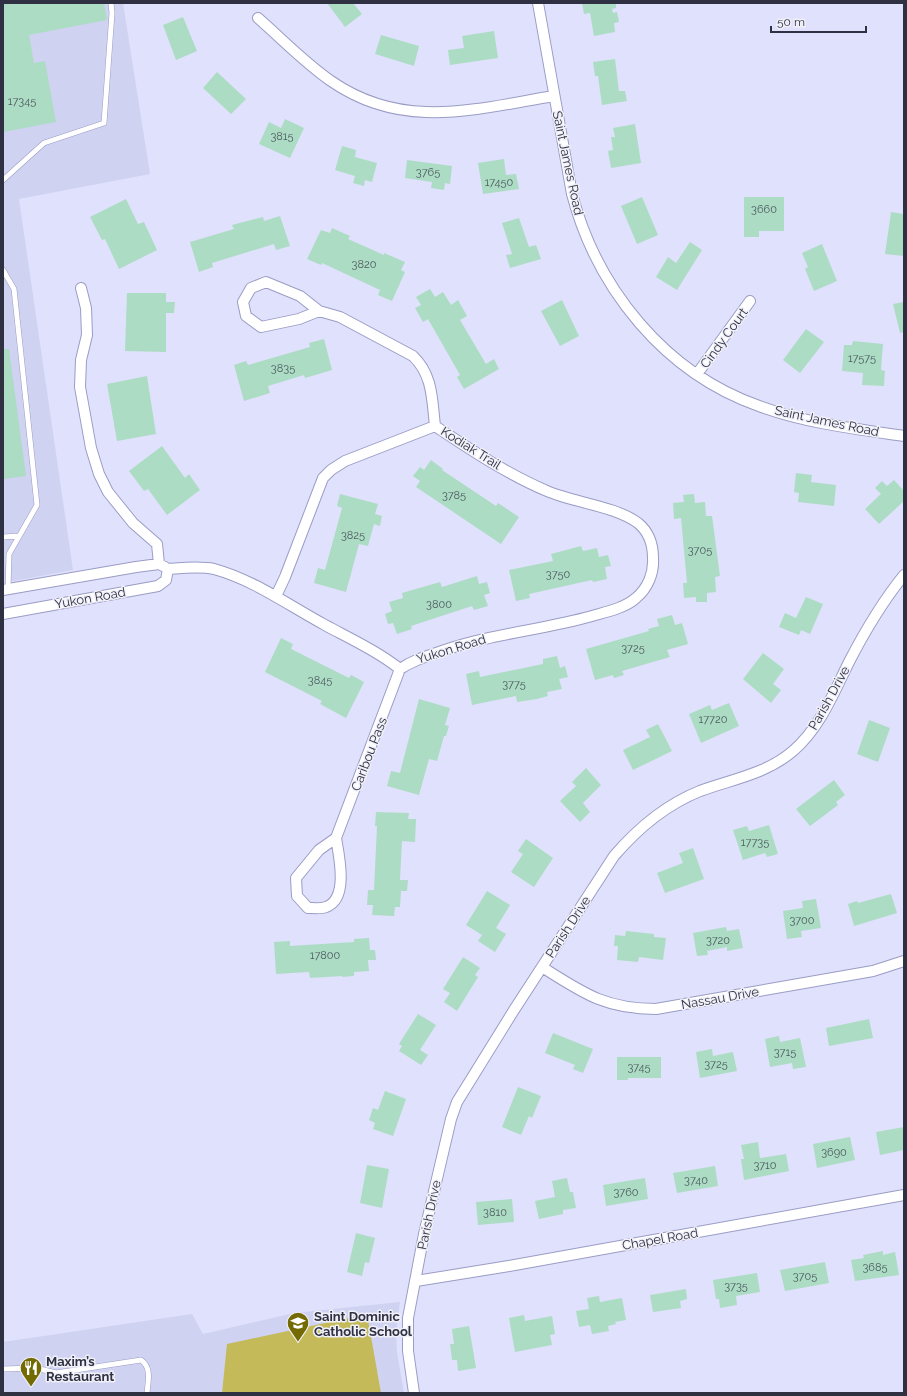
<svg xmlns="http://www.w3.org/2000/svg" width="907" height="1396" font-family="Raleway,sans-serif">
	<rect width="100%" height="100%" fill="#e0e1fc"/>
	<path fill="#d0d2f1" d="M 3,3 L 123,3 L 150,174 L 19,199 L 73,570 L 3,583 Z
		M 400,1302 L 396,1331 L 397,1352 L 404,1393 L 3,1393 L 3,1342 L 192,1314 L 203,1334 L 294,1313 Z"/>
	<path fill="#c4ba5a" d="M 367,1314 L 381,1393 L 222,1393 L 227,1344 Z"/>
	<path fill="#acdcc4" d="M 3,3 L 104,3 L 107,20 L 29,35 L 34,63 L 45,61 L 56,122 L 3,132 Z
		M 327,3 L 353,3 L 362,14 L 345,27 Z
		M 582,3 L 616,3 L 616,8 L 612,9 L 613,13 L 617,12 L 619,22 L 614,23 L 615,32 L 594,36 L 590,13 L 584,14 Z
		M 183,17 L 197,51 L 176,60 L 163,25 Z
		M 494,31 L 498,58 L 450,65 L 448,50 L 464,48 L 462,36 Z
		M 381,35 L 419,46 L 414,66 L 375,54 Z
		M 615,59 L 619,91 L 625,91 L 627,101 L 602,105 L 598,76 L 595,76 L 593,62 Z
		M 217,72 L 246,99 L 231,114 L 203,88 Z
		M 285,119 L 304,128 L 290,158 L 259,144 L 269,122 L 281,128 Z
		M 635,124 L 641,163 L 611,168 L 608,151 L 613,150 L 611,137 L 615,137 L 613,128 Z
		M 342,146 L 356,150 L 355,157 L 377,163 L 372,182 L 365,180 L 364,186 L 353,183 L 355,176 L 335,170 Z
		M 504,159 L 506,175 L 516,174 L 519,189 L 483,194 L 478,163 Z
		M 407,160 L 452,166 L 450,184 L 445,183 L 444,190 L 431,188 L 432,182 L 405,178 Z
		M 642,197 L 658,235 L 637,244 L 621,206 Z
		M 744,197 L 784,197 L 784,231 L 759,231 L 759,237 L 744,237 Z
		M 126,199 L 138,224 L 144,222 L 157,250 L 119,269 L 105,239 L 102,240 L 90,217 Z
		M 891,212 L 904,214 L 904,256 L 885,254 Z
		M 280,216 L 290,246 L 276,250 L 274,244 L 212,263 L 213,267 L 199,272 L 190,242 L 234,229 L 232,225 L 263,217 L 264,221 Z
		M 519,218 L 529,247 L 536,245 L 541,259 L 510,268 L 506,255 L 512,254 L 502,223 Z
		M 332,228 L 350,236 L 348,239 L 384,255 L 384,253 L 405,262 L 401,270 L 405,272 L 392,301 L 378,295 L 380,290 L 322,263 L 321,265 L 307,259 L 321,230 L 330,233 Z
		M 690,242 L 702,250 L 677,290 L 656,277 L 668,257 L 676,263 Z
		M 822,244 L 837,281 L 814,291 L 805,269 L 808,267 L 802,253 Z
		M 430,289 L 435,297 L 443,292 L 451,305 L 458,300 L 467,316 L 460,320 L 486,364 L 494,359 L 499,369 L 464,389 L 457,377 L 460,375 L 428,319 L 423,322 L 415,308 L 421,305 L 416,297 Z
		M 127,293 L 166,293 L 166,302 L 175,302 L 174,313 L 166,313 L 166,352 L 125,351 Z
		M 562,300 L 579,336 L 560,346 L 541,311 Z
		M 904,302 L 904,332 L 900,333 L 893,304 Z
		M 806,329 L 824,342 L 800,373 L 783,360 Z
		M 324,339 L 332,370 L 305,378 L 304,375 L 268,386 L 270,393 L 244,401 L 234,365 L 246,361 L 248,365 L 310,347 L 309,343 Z
		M 853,341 L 883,344 L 881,370 L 885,371 L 884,386 L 862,385 L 863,373 L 842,371 L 844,345 L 852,345 Z
		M 3,349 L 9,349 L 26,476 L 3,479 Z
		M 147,376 L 156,434 L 117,441 L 107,384 Z
		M 162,446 L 185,478 L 189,474 L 200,490 L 167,515 L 148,489 L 144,491 L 129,471 Z
		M 431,460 L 443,469 L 442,470 L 496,506 L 498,503 L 519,517 L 501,544 L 416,487 L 420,481 L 413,476 L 420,467 L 424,470 Z
		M 796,473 L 812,475 L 811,482 L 836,485 L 834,506 L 798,502 L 799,493 L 794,492 Z
		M 894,480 L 904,491 L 904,501 L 879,524 L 865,509 L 881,494 L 875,488 L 882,481 L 887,486 Z
		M 340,494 L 378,504 L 375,514 L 382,516 L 380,526 L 374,524 L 368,546 L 359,544 L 346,592 L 314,583 L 318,568 L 325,570 L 342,508 L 337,506 Z
		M 694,494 L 695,503 L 705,502 L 706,516 L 712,516 L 720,576 L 715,577 L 716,592 L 707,593 L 707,602 L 696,602 L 696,597 L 684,598 L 683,583 L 687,583 L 681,518 L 674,519 L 673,503 L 684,502 L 683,495 Z
		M 581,546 L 583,551 L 597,548 L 599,557 L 608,555 L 611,566 L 605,567 L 607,579 L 593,582 L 592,580 L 529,594 L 530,598 L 516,601 L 509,570 L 553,561 L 551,554 Z
		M 477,576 L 479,584 L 487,582 L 490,593 L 484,595 L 488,606 L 474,610 L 472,606 L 411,626 L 412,629 L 397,634 L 393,623 L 388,624 L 385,614 L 392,611 L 389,602 L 403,598 L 402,593 L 440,582 L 442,587 Z
		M 806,597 L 823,604 L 810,634 L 801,630 L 799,635 L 779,627 L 785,613 L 796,618 Z
		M 672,615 L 675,625 L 682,623 L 688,644 L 667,650 L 670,657 L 622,671 L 624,675 L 614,678 L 613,675 L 595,680 L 586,649 L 649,631 L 648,629 L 659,626 L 657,619 Z
		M 281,638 L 293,644 L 291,649 L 349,678 L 351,675 L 364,682 L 346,718 L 320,704 L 322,701 L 265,672 Z
		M 763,653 L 784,669 L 773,684 L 781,690 L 771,703 L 743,679 Z
		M 557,656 L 560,668 L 565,666 L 568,677 L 559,679 L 562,689 L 547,692 L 548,696 L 537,699 L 517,702 L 516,696 L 472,705 L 466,674 L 479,671 L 480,677 L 543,664 L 543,659 Z
		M 419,699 L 450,708 L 445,725 L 449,726 L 446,736 L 444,736 L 437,761 L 429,759 L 419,795 L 387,786 L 391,771 L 400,773 Z
		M 729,703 L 739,726 L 701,743 L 689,714 L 710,705 L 712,710 Z
		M 869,720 L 890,728 L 878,762 L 857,754 Z
		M 658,724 L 672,751 L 633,770 L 623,750 L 650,737 L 646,730 Z
		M 586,768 L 601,785 L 583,803 L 590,812 L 580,822 L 560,801 L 576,786 L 572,782 Z
		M 834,780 L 845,795 L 836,802 L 838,805 L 810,826 L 796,809 Z
		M 376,812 L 409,813 L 408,819 L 416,819 L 415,842 L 402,841 L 400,880 L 408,880 L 407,891 L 401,891 L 400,907 L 395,907 L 394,916 L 372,915 L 373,905 L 367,905 L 368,890 L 374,890 L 377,826 L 375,826 Z
		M 769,825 L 778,854 L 767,857 L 765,853 L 743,860 L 733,830 L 747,826 L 749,831 Z
		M 526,839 L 553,858 L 534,887 L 511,872 L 523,854 L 518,851 Z
		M 693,848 L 704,879 L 665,893 L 657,873 L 683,863 L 679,853 Z
		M 487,891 L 510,905 L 496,928 L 506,934 L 495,952 L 478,941 L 482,935 L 466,925 Z
		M 891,894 L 897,913 L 854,926 L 848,904 L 857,901 L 858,903 Z
		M 816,899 L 821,928 L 801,931 L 802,937 L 787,939 L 783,911 L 803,908 L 802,901 Z
		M 726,927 L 727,931 L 739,929 L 743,948 L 727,951 L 727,947 L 707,951 L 708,955 L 697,956 L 693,933 Z
		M 626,931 L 654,934 L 654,937 L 666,938 L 663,960 L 639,957 L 638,962 L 617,960 L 618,946 L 614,946 L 615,935 L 625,936 Z
		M 369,938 L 370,950 L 375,950 L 376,960 L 368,960 L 369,971 L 354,972 L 354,976 L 342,977 L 342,976 L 310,978 L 309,972 L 276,974 L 274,942 L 290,941 L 290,946 L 354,942 L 354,939 Z
		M 463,957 L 480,968 L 475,975 L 478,977 L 457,1011 L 444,1002 L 450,993 L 443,989 Z
		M 418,1014 L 436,1025 L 420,1050 L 428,1055 L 421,1065 L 399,1051 L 402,1046 L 399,1044 Z
		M 869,1019 L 873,1038 L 829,1046 L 826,1028 Z
		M 553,1033 L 593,1049 L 583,1073 L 573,1069 L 575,1065 L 545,1053 Z
		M 779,1036 L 780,1042 L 800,1038 L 806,1067 L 793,1069 L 792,1063 L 770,1067 L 765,1039 Z
		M 712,1049 L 713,1056 L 733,1052 L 737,1071 L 700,1078 L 696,1052 Z
		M 617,1057 L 661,1057 L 661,1078 L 628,1078 L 628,1080 L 617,1080 Z
		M 518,1087 L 541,1096 L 532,1118 L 529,1116 L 521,1135 L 502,1127 Z
		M 385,1091 L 406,1099 L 393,1136 L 373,1129 L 375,1123 L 369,1120 L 373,1108 L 378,1110 Z
		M 904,1127 L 904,1150 L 880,1155 L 876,1132 Z
		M 850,1137 L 855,1160 L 817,1168 L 813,1144 Z
		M 758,1142 L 760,1158 L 786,1154 L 789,1171 L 744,1180 L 741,1159 L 744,1159 L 741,1145 Z
		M 367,1165 L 389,1169 L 382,1208 L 360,1203 Z
		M 715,1166 L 718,1186 L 677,1193 L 673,1173 Z
		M 567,1178 L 570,1192 L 573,1192 L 576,1208 L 563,1210 L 563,1214 L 539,1219 L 535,1201 L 555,1197 L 552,1181 Z
		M 645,1178 L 648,1199 L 606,1206 L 603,1185 Z
		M 512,1199 L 514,1222 L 478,1225 L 476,1202 Z
		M 356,1233 L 375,1238 L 369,1263 L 365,1262 L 362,1276 L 347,1272 Z
		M 883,1251 L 883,1255 L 895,1252 L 899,1275 L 855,1281 L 851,1260 L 864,1258 L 863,1255 Z
		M 825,1262 L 829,1283 L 785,1291 L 780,1270 Z
		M 757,1273 L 760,1292 L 736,1296 L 737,1305 L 720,1308 L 719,1299 L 716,1299 L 713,1280 Z
		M 686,1289 L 687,1299 L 680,1301 L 681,1308 L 653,1312 L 650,1295 Z
		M 599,1296 L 600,1302 L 622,1298 L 626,1320 L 615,1322 L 616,1324 L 608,1326 L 609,1331 L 592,1334 L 590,1325 L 579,1327 L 576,1311 L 589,1309 L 587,1298 Z
		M 524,1315 L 525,1321 L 552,1316 L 555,1334 L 550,1335 L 552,1345 L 515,1352 L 509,1318 Z
		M 469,1326 L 476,1368 L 458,1371 L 457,1360 L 452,1360 L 450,1344 L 454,1344 L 452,1329 Z"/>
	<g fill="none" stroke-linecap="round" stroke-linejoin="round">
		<g stroke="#9a9cc5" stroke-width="6">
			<path id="service" d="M 3,180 L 44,143 L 104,123 L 112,13 L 111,3
				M 3,270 L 14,289 L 37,505 L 9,554 L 8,589
				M 3,537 L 19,536
				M 3,1369 L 36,1368 L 56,1373 L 141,1360 C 152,1368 148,1381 147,1393"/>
		</g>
		<g stroke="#9a9cc5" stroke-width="12">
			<path id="minor" d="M 538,3 L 572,194 C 597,289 665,373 759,406 C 805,423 856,429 904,436
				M 258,18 C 282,39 305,63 331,81 C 403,131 475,109 554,96
				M 266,282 L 300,296 L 319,311 L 299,319 L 261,327 L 246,316 L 243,302 L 251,288 Z
				M 81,288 L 86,308 L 87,335 L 81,360 L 80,387 L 91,448 L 99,474 L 108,492 L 133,523 L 157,544 L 159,564
				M 319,311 L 340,317 L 413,356 C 433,375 432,400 435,426
				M 697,374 L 750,301
				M 168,569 C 183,568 199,566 214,569 C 254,580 288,605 325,625 C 351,639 377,651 400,669
				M 3,590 L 136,567 L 159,564 L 165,567
				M 276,596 L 285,577 L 323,478 L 331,470 L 345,461 L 435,426
				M 3,614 L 158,586 L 166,580 L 168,569
				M 400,669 C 413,660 427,656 442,651 C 490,634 542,630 592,616 C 606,612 625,608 636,598 C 648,588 654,573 653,558 C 653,544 649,532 638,523 C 615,506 575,503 547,491 C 507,474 471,450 435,426
				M 336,838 C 339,856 349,899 326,907 C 321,909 313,908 308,908 L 297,896 L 296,878 L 319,850 Z
				M 336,838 L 400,669
				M 542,967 C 583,993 605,1009 656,1009 L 873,971 L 904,961
				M 416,1281 L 509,1266 L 904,1195
				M 414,1393 L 408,1351 L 408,1318 L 424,1234 L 451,1119 L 457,1102 L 514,1010 L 614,856 C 638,828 665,805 700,791 C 733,779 766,774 793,751 C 820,728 834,692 849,662 C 865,631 883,601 904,575"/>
		</g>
		<use href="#service" stroke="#fff" stroke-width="5"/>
		<use href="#minor" stroke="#fff" stroke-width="10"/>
	</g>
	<defs>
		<g id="school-pin" transform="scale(1.15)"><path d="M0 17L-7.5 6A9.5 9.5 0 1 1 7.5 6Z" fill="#736a02" stroke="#f0f0f9"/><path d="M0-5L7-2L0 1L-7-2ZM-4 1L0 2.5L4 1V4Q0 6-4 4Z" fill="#fff"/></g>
		<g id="restaurant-pin" transform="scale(1.15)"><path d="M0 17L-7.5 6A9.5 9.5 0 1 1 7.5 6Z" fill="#736a02" stroke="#f0f0f9"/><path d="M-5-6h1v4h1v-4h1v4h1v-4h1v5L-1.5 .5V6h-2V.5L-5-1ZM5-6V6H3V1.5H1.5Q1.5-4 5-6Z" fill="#fff"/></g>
	</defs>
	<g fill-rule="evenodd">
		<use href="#school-pin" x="298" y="1323"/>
		<use href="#restaurant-pin" x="31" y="1368"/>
	</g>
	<g text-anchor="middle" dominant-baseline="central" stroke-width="3" stroke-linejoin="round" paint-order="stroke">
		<g font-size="11" fill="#4e5b62">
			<text x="22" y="101">17345</text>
			<text x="282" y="136">3815</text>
			<text x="428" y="172">3765</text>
			<text x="499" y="182">17450</text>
			<text x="764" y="209">3660</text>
			<text x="364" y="264">3820</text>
			<text x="862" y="358">17575</text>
			<text x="283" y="368">3835</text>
			<text x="454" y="495">3785</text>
			<text x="353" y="535">3825</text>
			<text x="700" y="550">3705</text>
			<text x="558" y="574">3750</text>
			<text x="439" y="604">3800</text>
			<text x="633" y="648">3725</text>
			<text x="320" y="680">3845</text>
			<text x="514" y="684">3775</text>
			<text x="713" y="719">17720</text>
			<text x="755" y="842">17735</text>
			<text x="802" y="920">3700</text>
			<text x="718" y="940">3720</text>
			<text x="325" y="955">17800</text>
			<text x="785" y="1052">3715</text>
			<text x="716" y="1064">3725</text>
			<text x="639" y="1067">3745</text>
			<text x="834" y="1152">3690</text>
			<text x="765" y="1165">3710</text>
			<text x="696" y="1180">3740</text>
			<text x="626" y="1192">3760</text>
			<text x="495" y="1212">3810</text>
			<text x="875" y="1267">3685</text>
			<text x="805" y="1276">3705</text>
			<text x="736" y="1286">3735</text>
		</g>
		<g font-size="13" fill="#2f3041" stroke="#f0f0f9">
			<text transform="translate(568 163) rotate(78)">Saint James Road</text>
			<text transform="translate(724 338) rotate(-54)">Cindy Court</text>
			<text transform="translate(827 421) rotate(12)">Saint James Road</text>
			<text transform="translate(471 448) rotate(32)">Kodiak Trail</text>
			<text transform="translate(90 598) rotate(-10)">Yukon Road</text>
			<text transform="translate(451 649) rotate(-17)">Yukon Road</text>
			<text transform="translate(829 698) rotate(-61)">Parish Drive</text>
			<text transform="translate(369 754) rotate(-69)">Caribou Pass</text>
			<text transform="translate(568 927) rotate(-57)">Parish Drive</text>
			<text transform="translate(720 998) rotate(-10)">Nassau Drive</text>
			<text transform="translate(429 1215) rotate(-78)">Parish Drive</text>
			<text transform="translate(660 1239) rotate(-10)">Chapel Road</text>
		</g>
		<g font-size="13" font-weight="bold" fill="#2f3041" stroke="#f0f0f9" text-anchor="start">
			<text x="314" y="1316">Saint Dominic<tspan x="314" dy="15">Catholic School</tspan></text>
			<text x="46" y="1361">Maxim’s<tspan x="46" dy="15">Restaurant</tspan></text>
		</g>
	</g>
	<rect width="907" height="1396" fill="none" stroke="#2f3041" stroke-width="8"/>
	<path d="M771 26v6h95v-6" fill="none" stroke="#2f3041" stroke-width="2"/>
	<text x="777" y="26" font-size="12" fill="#2f3041" stroke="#f0f0f9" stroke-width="3" paint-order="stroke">50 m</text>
</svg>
